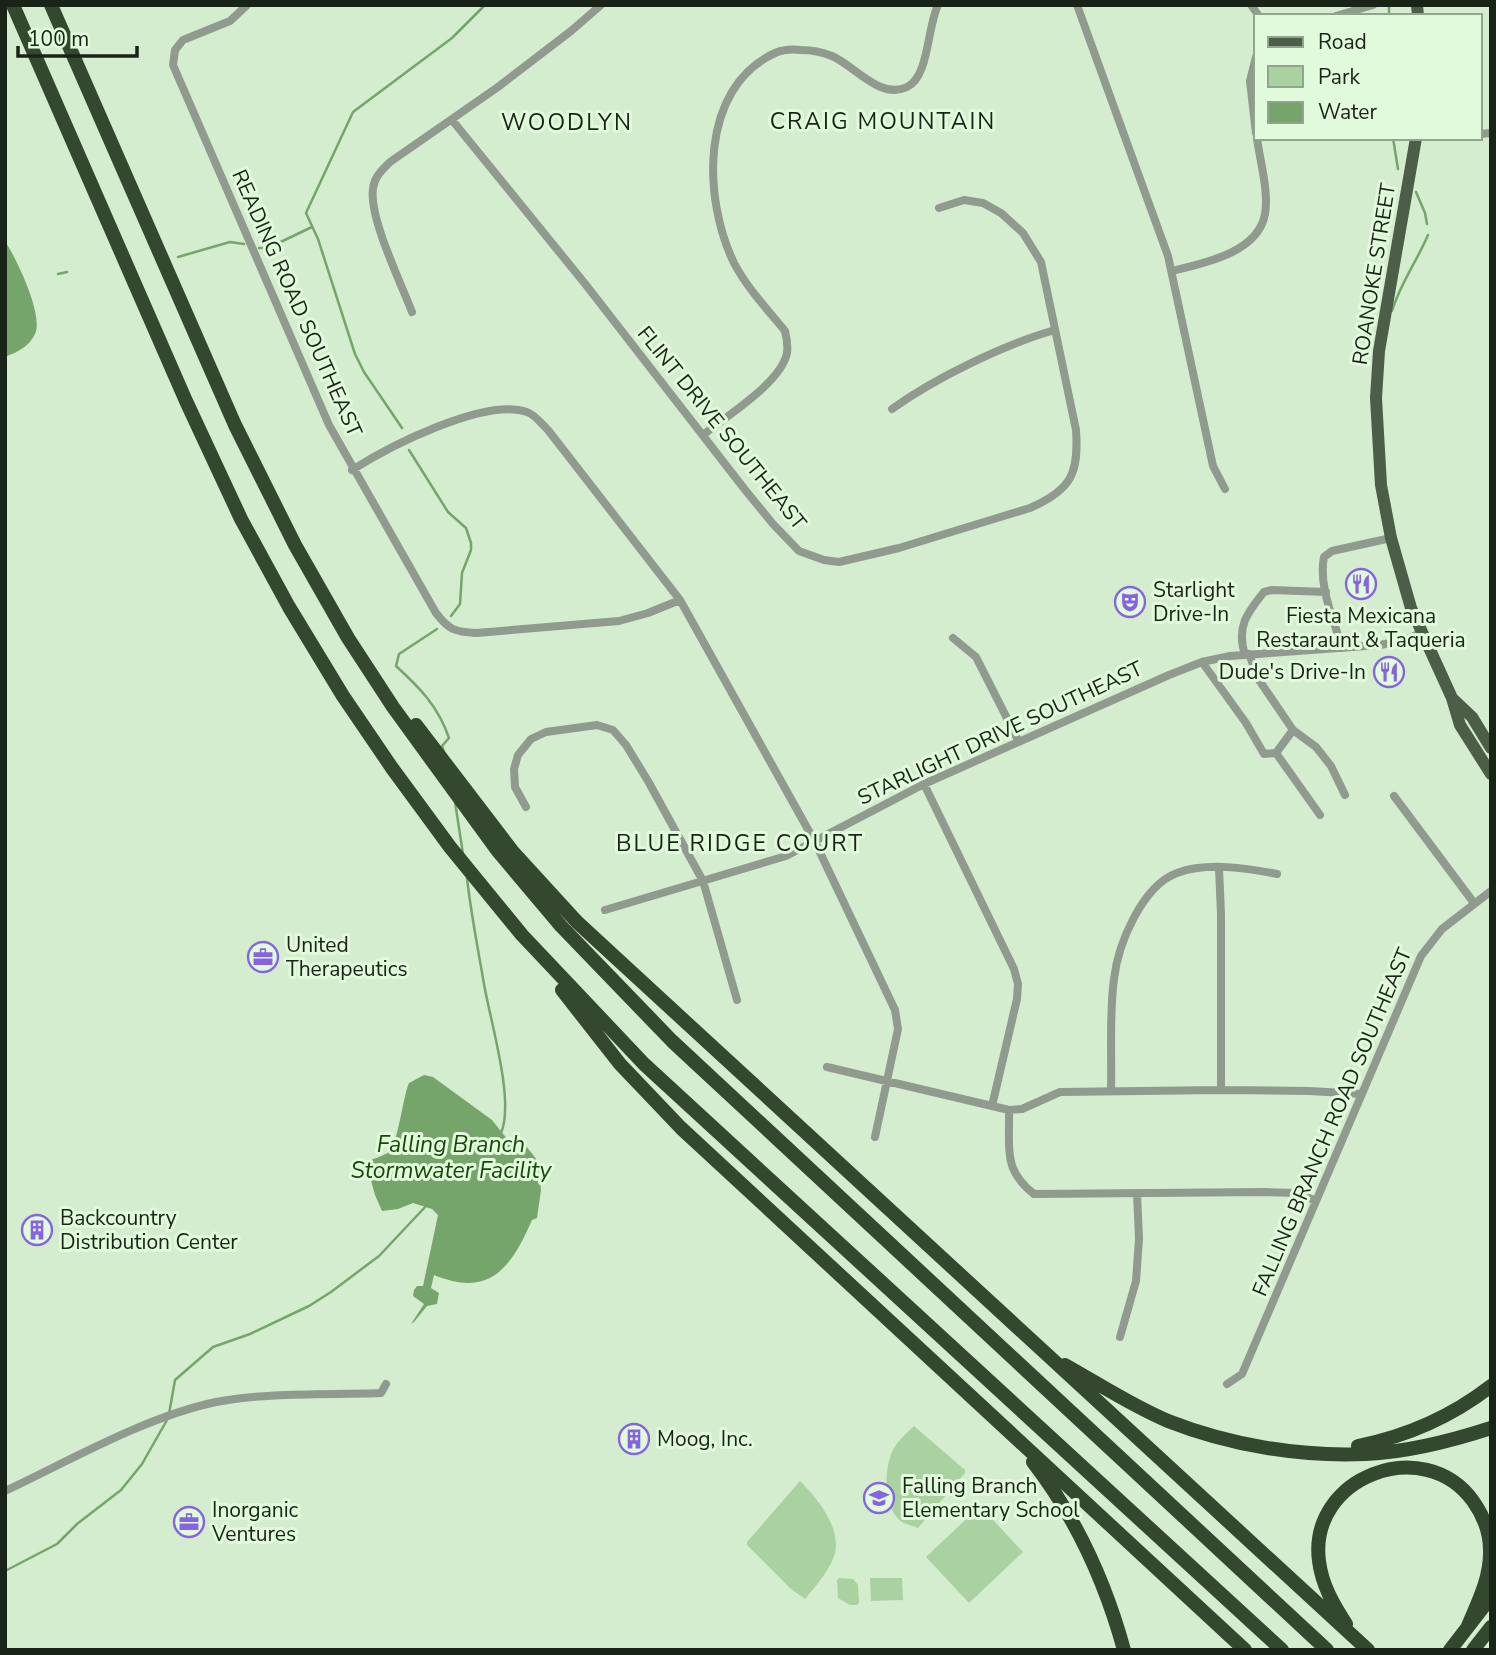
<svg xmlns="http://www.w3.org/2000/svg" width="1496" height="1655" font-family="'Nunito Sans',sans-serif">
	<rect width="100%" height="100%" fill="#d4edce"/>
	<path fill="#a9d2a0" d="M 914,1426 L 965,1470 L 965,1473 L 918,1528 C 913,1526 906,1524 902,1522 C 883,1509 884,1470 892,1452 C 896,1442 906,1434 914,1426 Z
		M 800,1481 C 817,1498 841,1527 835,1553 C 831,1569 815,1587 805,1599 L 791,1589 L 747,1545 L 747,1542 Z
		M 980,1506 L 1023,1552 L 969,1603 L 926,1557 Z
		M 839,1578 L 853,1579 L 858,1585 L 859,1602 L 857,1605 L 850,1605 L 838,1598 L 837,1580 Z
		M 870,1578 L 902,1578 L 903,1600 L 871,1601 Z"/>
	<path fill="#76a56b" d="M 5,241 C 16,258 44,315 35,334 C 29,347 17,352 5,357 Z
		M 424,1075 L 433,1077 L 492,1120 L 508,1140 L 525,1145 L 534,1156 L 538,1162 L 541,1190 L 537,1218 L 532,1220 C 511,1268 490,1298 434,1275 L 431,1288 L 439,1293 L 437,1304 L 427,1306 L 414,1322 L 411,1324 L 424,1304 L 413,1296 L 414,1290 L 417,1286 L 423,1286 L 438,1215 L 432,1209 L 413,1203 L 398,1209 L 382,1211 L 375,1195 L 367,1166 L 368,1161 C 374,1159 383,1156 389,1152 C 398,1144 403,1096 409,1083 Z"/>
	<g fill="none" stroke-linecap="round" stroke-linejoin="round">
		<path stroke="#76a56b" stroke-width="2.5" d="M 1389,16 L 1389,7
			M 1393,138 L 1398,169
			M 1416,192 L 1425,213 L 1427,224
			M 259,248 L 268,248 L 312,227
			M 178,257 L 230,242 L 244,244
			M 58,274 L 67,272
			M 1392,311 C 1400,284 1417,261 1428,235
			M 402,428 L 364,372 L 355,354 L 318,239 L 306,213 L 353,112 L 452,38 L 485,5
			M 409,450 L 448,512 L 466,528 L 471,543 L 471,550 L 462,573 L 460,604 L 451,616
			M 437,629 L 399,654 L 396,666 C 420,688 438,706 449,738 L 442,746 L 444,752
			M 455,802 L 463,854
			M 467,878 C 471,914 478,949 484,984 C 490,1020 515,1101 501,1133
			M 169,1414 L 175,1380 L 213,1347 L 250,1334 L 309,1306 L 331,1292 L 379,1256 L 427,1205
			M 5,1571 L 57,1544 L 77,1524 L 121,1490 L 142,1464 L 167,1420"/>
		<path stroke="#909a8e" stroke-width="8" d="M 247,5 L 230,21 L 183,40 L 175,50 L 173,65 L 329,425 L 436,613 C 449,630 455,632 476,633 L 619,621 L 648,613 L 680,600
			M 1077,5 L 1168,256 L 1213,466 L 1225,489
			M 1251,5 L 1259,16
			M 1336,16 L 1373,5
			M 1256,57 L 1250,81 L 1256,133
			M 452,120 L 586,285 L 746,491 L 773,524 L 799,551 L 824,560 L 839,562 L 899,548 L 1030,508 C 1071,490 1079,474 1076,430 L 1041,262 L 1023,233 L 1001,213 L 983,203 L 964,200 L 939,208
			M 1480,134 L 1491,133
			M 1172,271 C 1204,263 1258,253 1265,214 C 1269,191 1260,162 1257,138
			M 412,312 C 401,283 369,218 373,189 C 374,177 382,170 390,162 L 498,87 L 571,31 L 601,5
			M 892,409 C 935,378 1005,344 1055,330
			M 703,435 C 726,416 781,383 787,353 C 788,345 787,339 785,331 C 768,310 747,288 734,263 C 703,199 699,88 775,53 C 782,50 792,49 801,50 C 811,50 822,52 832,56 C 855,66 880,100 907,87 C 929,77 927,28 938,5
			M 352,470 C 388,447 485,397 527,412 C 534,414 542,424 548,430 L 680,600 L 815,842 L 895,1010 L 898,1029 L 875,1137
			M 953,638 L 976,657 L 1019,742
			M 1342,648 C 1334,620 1318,586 1324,557 L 1332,551 L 1391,538
			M 1249,654 L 1259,680 L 1293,730 L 1316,747 L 1331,766 L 1345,795
			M 1245,655 C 1236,627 1247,613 1264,592 L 1272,590 L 1326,592
			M 1202,662 L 1246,723 L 1264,754 L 1276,753 L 1320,815
			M 1276,753 L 1293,730
			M 924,784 L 1014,969 L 1018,984 L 1017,999 L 992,1106
			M 1394,796 L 1474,903
			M 526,807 L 515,787 L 514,769 L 518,755 L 531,739 L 546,732 L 597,725 L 613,730 L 626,745 L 648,781 L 703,881 L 737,1000
			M 1219,868 L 1221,914 L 1221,1090
			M 605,910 L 786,856 L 924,784 L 1169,675 L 1202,662 L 1230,656 L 1380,645 L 1405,640 L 1421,633
			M 827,1067 L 1009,1110 L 1022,1109 L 1060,1092 L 1221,1090 L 1309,1091 L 1362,1094
			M 1111,1091 C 1112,1054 1109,1015 1114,979 C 1118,944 1142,886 1177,873 C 1207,862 1247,868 1277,874
			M 1009,1110 C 1010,1147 1002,1169 1034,1194 L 1265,1192 L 1297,1193 L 1316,1201
			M 1120,1337 L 1136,1281 L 1139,1239 L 1137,1193
			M 1227,1384 L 1242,1374 L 1421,956 L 1442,929 L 1491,891
			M 5,1491 C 71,1460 145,1417 216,1402 C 267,1392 329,1395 381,1393 L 386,1384"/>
		<path stroke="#4c5e48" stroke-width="12" d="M 1417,5 L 1418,16
			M 1416,138 L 1379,351 L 1376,398 L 1381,485 L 1391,538 L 1411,608 L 1452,698 L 1460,725 L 1491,774
			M 1452,698 L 1472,717 L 1491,748"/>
		<path stroke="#34482f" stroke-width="14" d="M 13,5 L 186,401 L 241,519 L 289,607 L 343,696 L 392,768 L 450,847 L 522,935 L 644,1064 L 1282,1650
			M 51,5 L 235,425 L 295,545 L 348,638 L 393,707 L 497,850 L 561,926 L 672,1041 L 1327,1650
			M 416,725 L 513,852 L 577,922 L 1368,1650
			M 562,990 L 620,1064 L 681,1128 L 1245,1650
			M 1065,1365 C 1099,1384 1132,1406 1168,1421 C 1229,1445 1300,1457 1366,1454 C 1408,1452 1451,1441 1491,1428
			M 1358,1446 C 1408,1436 1451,1417 1491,1386
			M 1033,1462 C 1077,1519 1105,1581 1124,1650
			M 1346,1624 C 1333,1604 1322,1585 1319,1561 C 1308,1477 1424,1433 1473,1501 C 1483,1515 1490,1532 1490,1550 C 1491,1577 1478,1602 1468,1626
			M 1450,1650 L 1491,1597
			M 1473,1650 L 1491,1627"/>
	</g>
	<defs>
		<g id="restaurant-ring" transform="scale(1.575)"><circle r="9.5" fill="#e1fadb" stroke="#8764df" stroke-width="1.5"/><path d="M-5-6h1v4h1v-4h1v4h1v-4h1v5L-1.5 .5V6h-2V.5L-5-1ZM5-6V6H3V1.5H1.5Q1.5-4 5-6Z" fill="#8764df"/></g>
		<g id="theatre-ring" transform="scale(1.575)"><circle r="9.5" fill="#e1fadb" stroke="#8764df" stroke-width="1.5"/><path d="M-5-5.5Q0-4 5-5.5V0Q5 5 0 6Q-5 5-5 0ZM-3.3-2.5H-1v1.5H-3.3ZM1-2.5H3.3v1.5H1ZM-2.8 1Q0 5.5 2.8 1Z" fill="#8764df"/></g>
		<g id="office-ring" transform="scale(1.575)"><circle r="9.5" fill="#e1fadb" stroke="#8764df" stroke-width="1.5"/><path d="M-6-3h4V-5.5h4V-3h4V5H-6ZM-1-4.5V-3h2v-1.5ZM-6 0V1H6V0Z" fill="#8764df"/></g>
		<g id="building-ring" transform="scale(1.575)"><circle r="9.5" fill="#e1fadb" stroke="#8764df" stroke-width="1.5"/><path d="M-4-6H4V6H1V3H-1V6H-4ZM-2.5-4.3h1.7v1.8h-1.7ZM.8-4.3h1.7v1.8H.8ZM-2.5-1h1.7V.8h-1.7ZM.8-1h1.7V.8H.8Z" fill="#8764df"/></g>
		<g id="school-ring" transform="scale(1.575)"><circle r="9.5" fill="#e1fadb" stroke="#8764df" stroke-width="1.5"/><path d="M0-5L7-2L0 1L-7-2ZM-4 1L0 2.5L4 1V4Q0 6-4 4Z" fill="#8764df"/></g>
	</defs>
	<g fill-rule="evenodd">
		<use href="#restaurant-ring" x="1361" y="584"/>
		<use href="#theatre-ring" x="1130" y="602"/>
		<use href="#restaurant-ring" x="1389" y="672"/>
		<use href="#office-ring" x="263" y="957"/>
		<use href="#building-ring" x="37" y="1230"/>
		<use href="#building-ring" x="634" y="1439"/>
		<use href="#school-ring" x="879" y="1498"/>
		<use href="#office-ring" x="189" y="1522"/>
	</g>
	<g text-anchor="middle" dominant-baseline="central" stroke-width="6" stroke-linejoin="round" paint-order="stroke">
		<g font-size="21" fill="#1a2318" stroke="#e1fadb">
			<text transform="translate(1374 274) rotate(-81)">ROANOKE STREET</text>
			<text transform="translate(297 303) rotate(66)">READING ROAD SOUTHEAST</text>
			<text transform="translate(722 428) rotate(51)">FLINT DRIVE SOUTHEAST</text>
			<text transform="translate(1000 733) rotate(-25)">STARLIGHT DRIVE SOUTHEAST</text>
			<text transform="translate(1332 1122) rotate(-67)">FALLING BRANCH ROAD SOUTHEAST</text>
		</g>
		<g font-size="21" fill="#1a2318" stroke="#e1fadb" text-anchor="start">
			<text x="1153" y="590">Starlight<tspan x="1153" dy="24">Drive-In</tspan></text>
			<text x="1361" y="616" text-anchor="middle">Fiesta Mexicana<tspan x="1361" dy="24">Restaraunt &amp; Taqueria</tspan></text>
			<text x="1366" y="672" text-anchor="end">Dude's Drive-In</text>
			<text x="286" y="945">United<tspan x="286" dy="24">Therapeutics</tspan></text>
			<text x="60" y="1218">Backcountry<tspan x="60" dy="24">Distribution Center</tspan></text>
			<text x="657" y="1439">Moog, Inc.</text>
			<text x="902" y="1486">Falling Branch<tspan x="902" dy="24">Elementary School</tspan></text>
			<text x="212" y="1510">Inorganic<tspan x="212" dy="24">Ventures</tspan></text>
		</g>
		<g font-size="23" letter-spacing="2" fill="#1a2318" stroke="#e1fadb">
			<text x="883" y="121">CRAIG MOUNTAIN</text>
			<text x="567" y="122">WOODLYN</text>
			<text x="740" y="843">BLUE RIDGE COURT</text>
		</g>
		<g font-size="23" font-style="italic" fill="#19480b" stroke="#e1fadb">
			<text x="451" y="1144">Falling Branch<tspan x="451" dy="26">Stormwater Facility</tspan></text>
		</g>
	</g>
	<rect width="1496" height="1655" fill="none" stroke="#1a2318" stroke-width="14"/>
	<rect x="1254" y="14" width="228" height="126" fill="#e1fadb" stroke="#91a48d" stroke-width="2"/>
	<rect x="1268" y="37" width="35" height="10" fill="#4c5e48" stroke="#91a48d" stroke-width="2"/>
	<text x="1318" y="49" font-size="21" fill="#1a2318">Road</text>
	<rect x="1268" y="66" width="35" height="21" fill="#a9d2a0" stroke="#91a48d" stroke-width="2"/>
	<text x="1318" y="84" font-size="21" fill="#1a2318">Park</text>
	<rect x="1268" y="102" width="35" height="21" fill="#76a56b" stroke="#91a48d" stroke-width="2"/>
	<text x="1318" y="119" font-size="21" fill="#1a2318">Water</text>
	<path d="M18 46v10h119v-10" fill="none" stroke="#1a2318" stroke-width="3.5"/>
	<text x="28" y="46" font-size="21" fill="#1a2318" stroke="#e1fadb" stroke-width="5" paint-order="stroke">100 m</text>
</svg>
